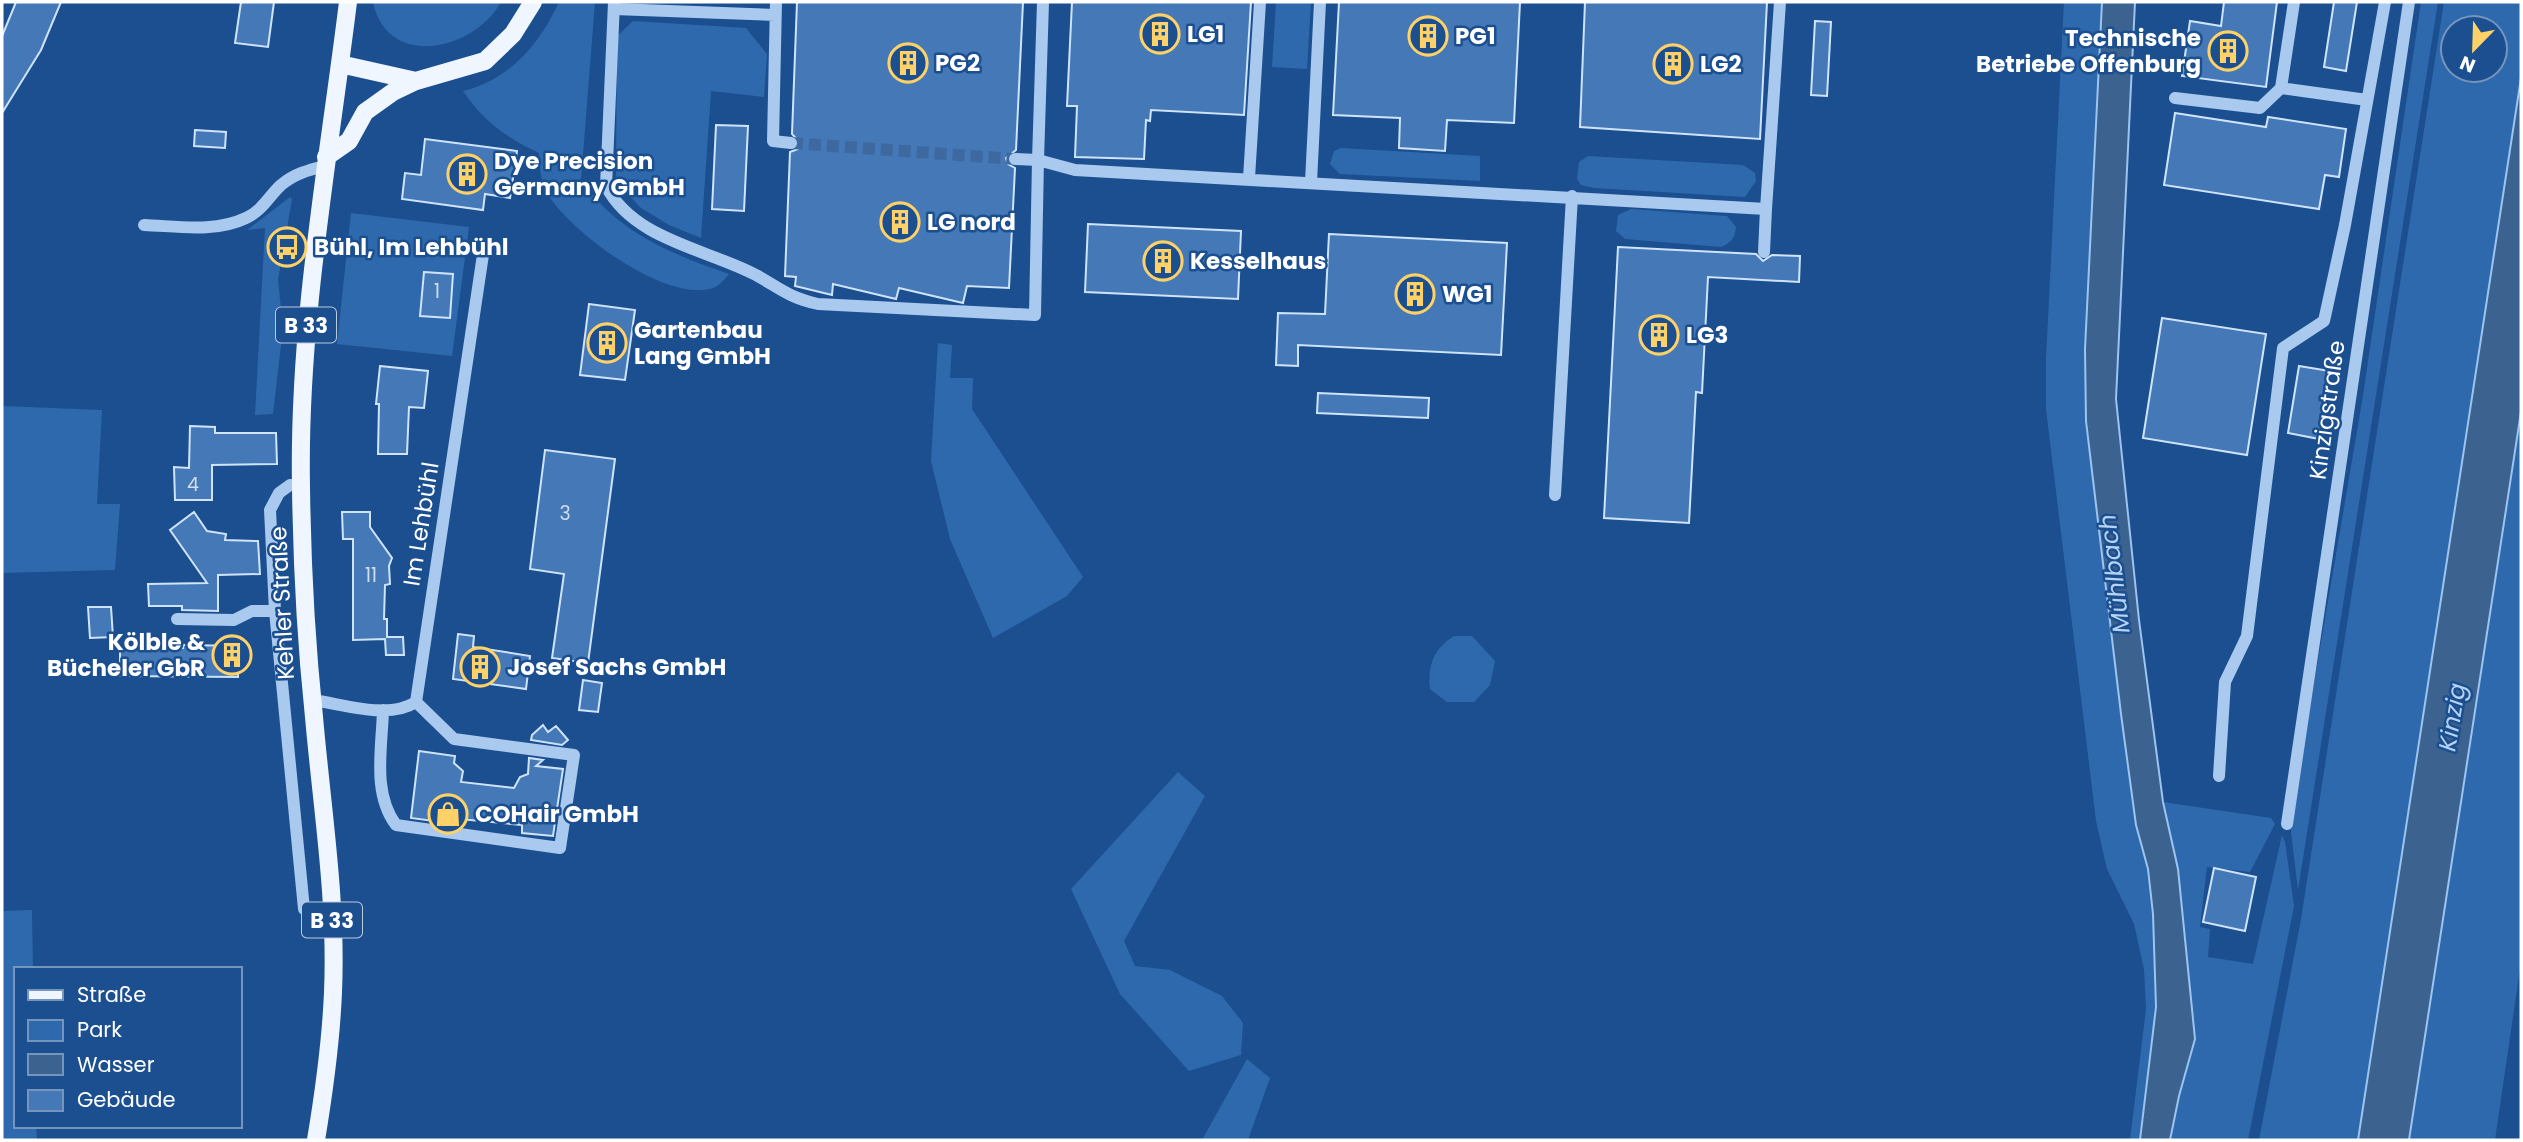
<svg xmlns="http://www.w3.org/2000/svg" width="2523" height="1142" font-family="Poppins,sans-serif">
	<rect width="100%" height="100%" fill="#1b4f8f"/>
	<path fill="#2e69ad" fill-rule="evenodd" d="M 373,2 L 501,2 C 474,51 387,70 373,2 Z
		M 559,2 L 595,2 L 581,180 C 617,232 671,254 729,274 C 725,279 719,286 713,288 C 668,303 580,238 554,203 C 541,187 540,172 539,153 C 507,138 483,121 463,91 C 510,79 539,45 559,2 Z
		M 1276,2 L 1311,2 L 1307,69 L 1272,67 Z
		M 2064,2 L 2102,2 L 2085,349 L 2086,421 L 2121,714 L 2136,825 L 2148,869 L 2153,914 L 2156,1007 L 2140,1140 L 2130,1140 L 2146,1009 L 2144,969 L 2134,924 L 2107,869 L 2096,821 L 2046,409 L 2046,358 Z
		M 2421,2 L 2438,2 L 2298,890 L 2290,824 L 2362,402 Z
		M 2444,2 L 2521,2 L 2521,78 L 2358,1140 L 2259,1140 L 2301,919 ZM 2453,28 L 2495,28 L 2495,70 L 2453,70 Z
		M 633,21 L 746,28 L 767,54 L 764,97 L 711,91 L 701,238 L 669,225 L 641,208 L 620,186 L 616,176 L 617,36 Z
		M 1341,148 L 1480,156 L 1480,181 L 1340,174 L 1330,164 L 1334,151 Z
		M 1588,156 L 1743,165 L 1755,173 L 1756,181 L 1745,197 L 1594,188 L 1581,185 L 1577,179 L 1579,162 Z
		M 290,197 L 292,199 L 278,280 L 283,328 L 273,414 L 255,415 L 265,228 L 247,230 Z
		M 1631,209 L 1727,216 L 1736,227 C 1735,238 1731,243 1721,247 L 1625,239 L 1616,231 L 1618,215 Z
		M 351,213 L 469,227 L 452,356 L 337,344 Z
		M 938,343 L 952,345 L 950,378 L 973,378 L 972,409 L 1083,577 L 1067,596 L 993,638 L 950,539 L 931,461 Z
		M 2,406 L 102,410 L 97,504 L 120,504 L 115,570 L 2,573 Z
		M 2521,412 L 2521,962 L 2495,1140 L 2409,1140 Z
		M 1454,636 L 1472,636 L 1495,661 L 1490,685 L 1474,702 L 1447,702 L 1430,689 C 1427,666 1434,648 1454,636 Z
		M 1178,772 L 1205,796 L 1124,941 L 1135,966 L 1170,970 L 1222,996 L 1243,1023 L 1241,1055 L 1189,1071 L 1120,994 L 1071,889 Z
		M 2163,802 L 2271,818 L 2275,824 L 2250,872 L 2207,867 L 2200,927 L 2210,929 L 2208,957 L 2253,964 L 2282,835 L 2285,842 L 2294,906 L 2248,1140 L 2170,1140 L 2179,1096 L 2195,1039 L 2178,869 Z
		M 32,910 L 33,969 L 16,969 L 16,1126 L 36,1126 L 37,1140 L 2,1140 L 2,911 Z
		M 1247,1059 L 1270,1078 L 1248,1140 L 1202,1140 Z"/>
	<path fill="#3c6290" stroke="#9cc4f0" stroke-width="2" d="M 2102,2 L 2135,2 L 2116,399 L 2139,620 L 2163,802 L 2178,869 L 2195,1039 L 2179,1096 L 2170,1140 L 2140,1140 L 2156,1007 L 2153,914 L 2148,869 L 2136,825 L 2121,714 L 2086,421 L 2085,349 Z
		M 2521,78 L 2521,412 L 2409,1140 L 2358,1140 Z"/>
	<path fill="#4478b7" stroke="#cfe3fa" stroke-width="2" d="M 16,2 L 61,2 L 41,50 L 2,113 L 2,36 Z
		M 241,2 L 274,2 L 268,47 L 235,43 Z
		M 797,2 L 1023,2 L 1016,150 L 1006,158 L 1008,164 L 1015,168 L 1009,288 L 967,286 L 963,303 L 899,288 L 896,299 L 833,284 L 832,295 L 795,286 L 796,277 L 785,276 L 790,152 L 798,149 L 800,143 L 792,134 Z
		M 1072,2 L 1251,2 L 1244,115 L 1151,110 L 1150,121 L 1146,120 L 1144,159 L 1075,157 L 1077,106 L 1067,106 Z
		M 1339,2 L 1520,2 L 1514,123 L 1447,120 L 1445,151 L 1399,148 L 1400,118 L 1333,115 Z
		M 1585,2 L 1767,2 L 1760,139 L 1580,127 Z
		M 2224,2 L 2277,2 L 2266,87 L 2182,76 L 2190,21 L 2221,26 Z
		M 2334,2 L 2357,2 L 2346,71 L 2324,67 Z
		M 1815,21 L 1831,22 L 1827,96 L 1811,95 Z
		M 2175,113 L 2266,127 L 2268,117 L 2346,129 L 2339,177 L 2325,175 L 2319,209 L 2164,185 Z
		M 716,125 L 748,126 L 744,211 L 712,209 Z
		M 195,130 L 226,132 L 225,148 L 194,146 Z
		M 425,139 L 517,151 L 510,198 L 485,194 L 483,210 L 402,199 L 405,173 L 421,175 Z
		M 1088,224 L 1241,231 L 1238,299 L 1085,292 Z
		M 1329,234 L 1507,243 L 1501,355 L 1298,345 L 1298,366 L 1276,365 L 1278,313 L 1325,314 Z
		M 1618,247 L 1756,254 L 1763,261 L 1772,255 L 1800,256 L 1799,282 L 1708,277 L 1702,393 L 1696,392 L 1689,523 L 1604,518 Z
		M 424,272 L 453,274 L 450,318 L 420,316 Z
		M 589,304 L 635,310 L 625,380 L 580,375 Z
		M 2162,318 L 2266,334 L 2247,455 L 2143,438 Z
		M 380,366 L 428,371 L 424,408 L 409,407 L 407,454 L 378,454 L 379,404 L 376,404 Z
		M 2299,366 L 2330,371 L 2319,439 L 2288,433 Z
		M 1318,393 L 1429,398 L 1428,418 L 1317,413 Z
		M 190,426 L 215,427 L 215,433 L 276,433 L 277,464 L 212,465 L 212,500 L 175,500 L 174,467 L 189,468 Z
		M 545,450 L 615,459 L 588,663 L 552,658 L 564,574 L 530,569 Z
		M 194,512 L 207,531 L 226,534 L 225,540 L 258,541 L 260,574 L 218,575 L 218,611 L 182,610 L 182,606 L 149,606 L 148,584 L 207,583 L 170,530 Z
		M 342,512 L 370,512 L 370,527 L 392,558 L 389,566 L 390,584 L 385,585 L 384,619 L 387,619 L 387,637 L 403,637 L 404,655 L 386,655 L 385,639 L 353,640 L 353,539 L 343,539 Z
		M 88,607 L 111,607 L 113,637 L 90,638 Z
		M 458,634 L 474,636 L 473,647 L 530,656 L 526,689 L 453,679 Z
		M 183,645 L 245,646 L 246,664 L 238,664 L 238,677 L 120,676 L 120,648 L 183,648 Z
		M 583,680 L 602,683 L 598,712 L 579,710 Z
		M 543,725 L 548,732 L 556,726 L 568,740 L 562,745 L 531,740 L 532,735 Z
		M 419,751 L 455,756 L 454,763 L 463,771 L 461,782 L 514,788 L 520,777 L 528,774 L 529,758 L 543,760 L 536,766 L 563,769 L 553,836 L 522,833 L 522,825 L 449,818 L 448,823 L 411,818 Z
		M 2214,868 L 2256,877 L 2245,931 L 2203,922 Z"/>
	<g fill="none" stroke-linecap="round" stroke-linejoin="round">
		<path stroke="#3d69a0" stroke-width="12" stroke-dasharray="12 6" stroke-linecap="butt" d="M 791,143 L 1015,159"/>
		<path stroke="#a9c9ee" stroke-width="12" d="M 614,2 L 606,186 C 634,240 707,249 756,275 C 781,289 788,297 818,304 L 1035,315 L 1038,160 L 1075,170 L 1766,209 L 1780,2
			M 776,2 L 773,141 L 791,143
			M 614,9 L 775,15
			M 2281,88 L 2367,100
			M 2175,98 L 2260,108 L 2281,88 L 2294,2
			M 1015,159 L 1038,160 L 1043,2
			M 1249,178 L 1260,2
			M 1311,182 L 1320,2
			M 144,225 C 176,226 215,233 246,218 C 262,211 269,196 281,185 C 294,174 308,170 325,166
			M 1764,252 L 1766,209
			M 300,485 L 290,485 L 279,493 L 270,510 L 275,611 L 304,909 L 331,908
			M 1555,495 L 1572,196
			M 177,619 L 234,620 L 252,611 L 275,611
			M 312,700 C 344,704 388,720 416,702 L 484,248
			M 383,710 C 382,748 372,793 396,825 L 560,848 L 574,755 L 454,739 L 416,702
			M 2219,776 L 2225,682 L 2247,636 L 2283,348 L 2324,321 L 2345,225 L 2385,2
			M 2287,824 L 2409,2"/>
		<path stroke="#f0f6ff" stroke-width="18" d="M 340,64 L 416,81
			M 326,157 L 349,141 L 365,112 L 393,92 L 416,81 L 485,61 L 513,34 L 533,2
			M 316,1140 C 324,1092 331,1041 333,992 C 337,900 322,809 314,717 C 306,641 302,564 301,487 C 298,324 328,164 348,2"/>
	</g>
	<defs>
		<g id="building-ring" transform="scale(2.0125)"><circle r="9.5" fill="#1b4f8f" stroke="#ffd166" stroke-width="1.5"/><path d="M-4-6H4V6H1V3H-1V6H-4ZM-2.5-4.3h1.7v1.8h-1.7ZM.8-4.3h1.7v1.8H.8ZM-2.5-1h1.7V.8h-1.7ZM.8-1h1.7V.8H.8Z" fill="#ffd166"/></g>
		<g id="bus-ring" transform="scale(2.0125)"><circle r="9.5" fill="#1b4f8f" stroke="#ffd166" stroke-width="1.5"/><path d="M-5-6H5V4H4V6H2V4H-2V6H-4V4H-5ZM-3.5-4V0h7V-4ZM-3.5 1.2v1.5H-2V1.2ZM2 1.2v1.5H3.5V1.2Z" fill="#ffd166"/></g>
		<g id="shop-ring" transform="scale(2.0125)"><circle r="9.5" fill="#1b4f8f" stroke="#ffd166" stroke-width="1.5"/><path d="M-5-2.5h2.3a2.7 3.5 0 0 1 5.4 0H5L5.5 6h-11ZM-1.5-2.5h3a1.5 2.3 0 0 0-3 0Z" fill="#ffd166"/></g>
	</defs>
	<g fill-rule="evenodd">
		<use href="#building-ring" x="1160" y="34"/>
		<use href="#building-ring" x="1428" y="36"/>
		<use href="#building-ring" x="2228" y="51"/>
		<use href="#building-ring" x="908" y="63"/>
		<use href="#building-ring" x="1673" y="64"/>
		<use href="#building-ring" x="467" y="174"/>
		<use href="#building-ring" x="900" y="222"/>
		<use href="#bus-ring" x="287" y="247"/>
		<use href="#building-ring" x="1163" y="261"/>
		<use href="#building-ring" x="1415" y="294"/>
		<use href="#building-ring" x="1659" y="335"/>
		<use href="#building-ring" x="607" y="343"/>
		<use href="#building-ring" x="232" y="655"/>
		<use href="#building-ring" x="480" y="667"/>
		<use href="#shop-ring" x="448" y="814"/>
	</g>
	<g text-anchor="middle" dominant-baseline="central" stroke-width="5" stroke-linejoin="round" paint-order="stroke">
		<g font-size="19" fill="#d0dded">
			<text x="437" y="291">1</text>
			<text x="193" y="484">4</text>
			<text x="565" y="513">3</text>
			<text x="371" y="575">11</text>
		</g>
		<g fill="#1b4f8f" stroke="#bbcadd" stroke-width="2">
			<rect x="276" y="307.5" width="60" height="35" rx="5"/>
			<rect x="302" y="902.5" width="60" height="35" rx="5"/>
		</g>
		<g font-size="21" font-weight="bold" fill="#fff">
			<text x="306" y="325">B 33</text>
			<text x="332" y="920">B 33</text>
		</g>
		<g font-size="23" font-weight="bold" fill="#fff" stroke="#1b4f8f" text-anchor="start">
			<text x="1187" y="34">LG1</text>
			<text x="1455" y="36">PG1</text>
			<text x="2201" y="38" text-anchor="end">Technische<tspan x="2201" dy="26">Betriebe Offenburg</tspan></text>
			<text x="935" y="63">PG2</text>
			<text x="1700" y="64">LG2</text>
			<text x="494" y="161">Dye Precision<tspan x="494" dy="26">Germany GmbH</tspan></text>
			<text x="927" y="222">LG nord</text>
			<text x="314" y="247">Bühl, Im Lehbühl</text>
			<text x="1190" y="261">Kesselhaus</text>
			<text x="1442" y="294">WG1</text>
			<text x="634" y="330">Gartenbau<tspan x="634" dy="26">Lang GmbH</tspan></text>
			<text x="1686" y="335">LG3</text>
			<text x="205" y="642" text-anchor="end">Kölble &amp;<tspan x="205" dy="26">Bücheler GbR</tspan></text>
			<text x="507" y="667">Josef Sachs GmbH</text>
			<text x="475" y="814">COHair GmbH</text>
		</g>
		<g font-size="23" fill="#fff" stroke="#1b4f8f">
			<text transform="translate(2327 410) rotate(-82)">Kinzigstraße</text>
			<text transform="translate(421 524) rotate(-81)">Im Lehbühl</text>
			<text transform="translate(282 603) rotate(-93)">Kehler Straße</text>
		</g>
		<g font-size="24" font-style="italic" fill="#b5d3f5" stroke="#1b4f8f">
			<text transform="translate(2114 574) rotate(-97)">Mühlbach</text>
			<text transform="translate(2452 717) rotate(-81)">Kinzig</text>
		</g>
	</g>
	<rect width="2523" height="1142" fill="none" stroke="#ffffff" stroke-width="7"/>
	<rect x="14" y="967" width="228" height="161" fill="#1b4f8f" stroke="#7695bc" stroke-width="2"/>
	<rect x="28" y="990" width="35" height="10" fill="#f0f6ff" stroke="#7695bc" stroke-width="2"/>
	<text x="77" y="1002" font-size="21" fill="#ffffff">Straße</text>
	<rect x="28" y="1020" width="35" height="21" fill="#2e69ad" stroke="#7695bc" stroke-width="2"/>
	<text x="77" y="1037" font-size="21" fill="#ffffff">Park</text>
	<rect x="28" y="1054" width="35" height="21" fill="#3c6290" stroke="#7695bc" stroke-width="2"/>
	<text x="77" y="1072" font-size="21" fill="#ffffff">Wasser</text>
	<rect x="28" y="1090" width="35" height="21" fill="#4478b7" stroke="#7695bc" stroke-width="2"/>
	<text x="77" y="1107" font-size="21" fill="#ffffff">Gebäude</text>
	<g transform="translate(2474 49) rotate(203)"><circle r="33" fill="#1b4f8f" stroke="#7695bc" stroke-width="2"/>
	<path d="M0-5L12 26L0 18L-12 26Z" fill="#ffd166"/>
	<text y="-10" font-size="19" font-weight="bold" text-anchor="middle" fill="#ffffff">N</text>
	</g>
</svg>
